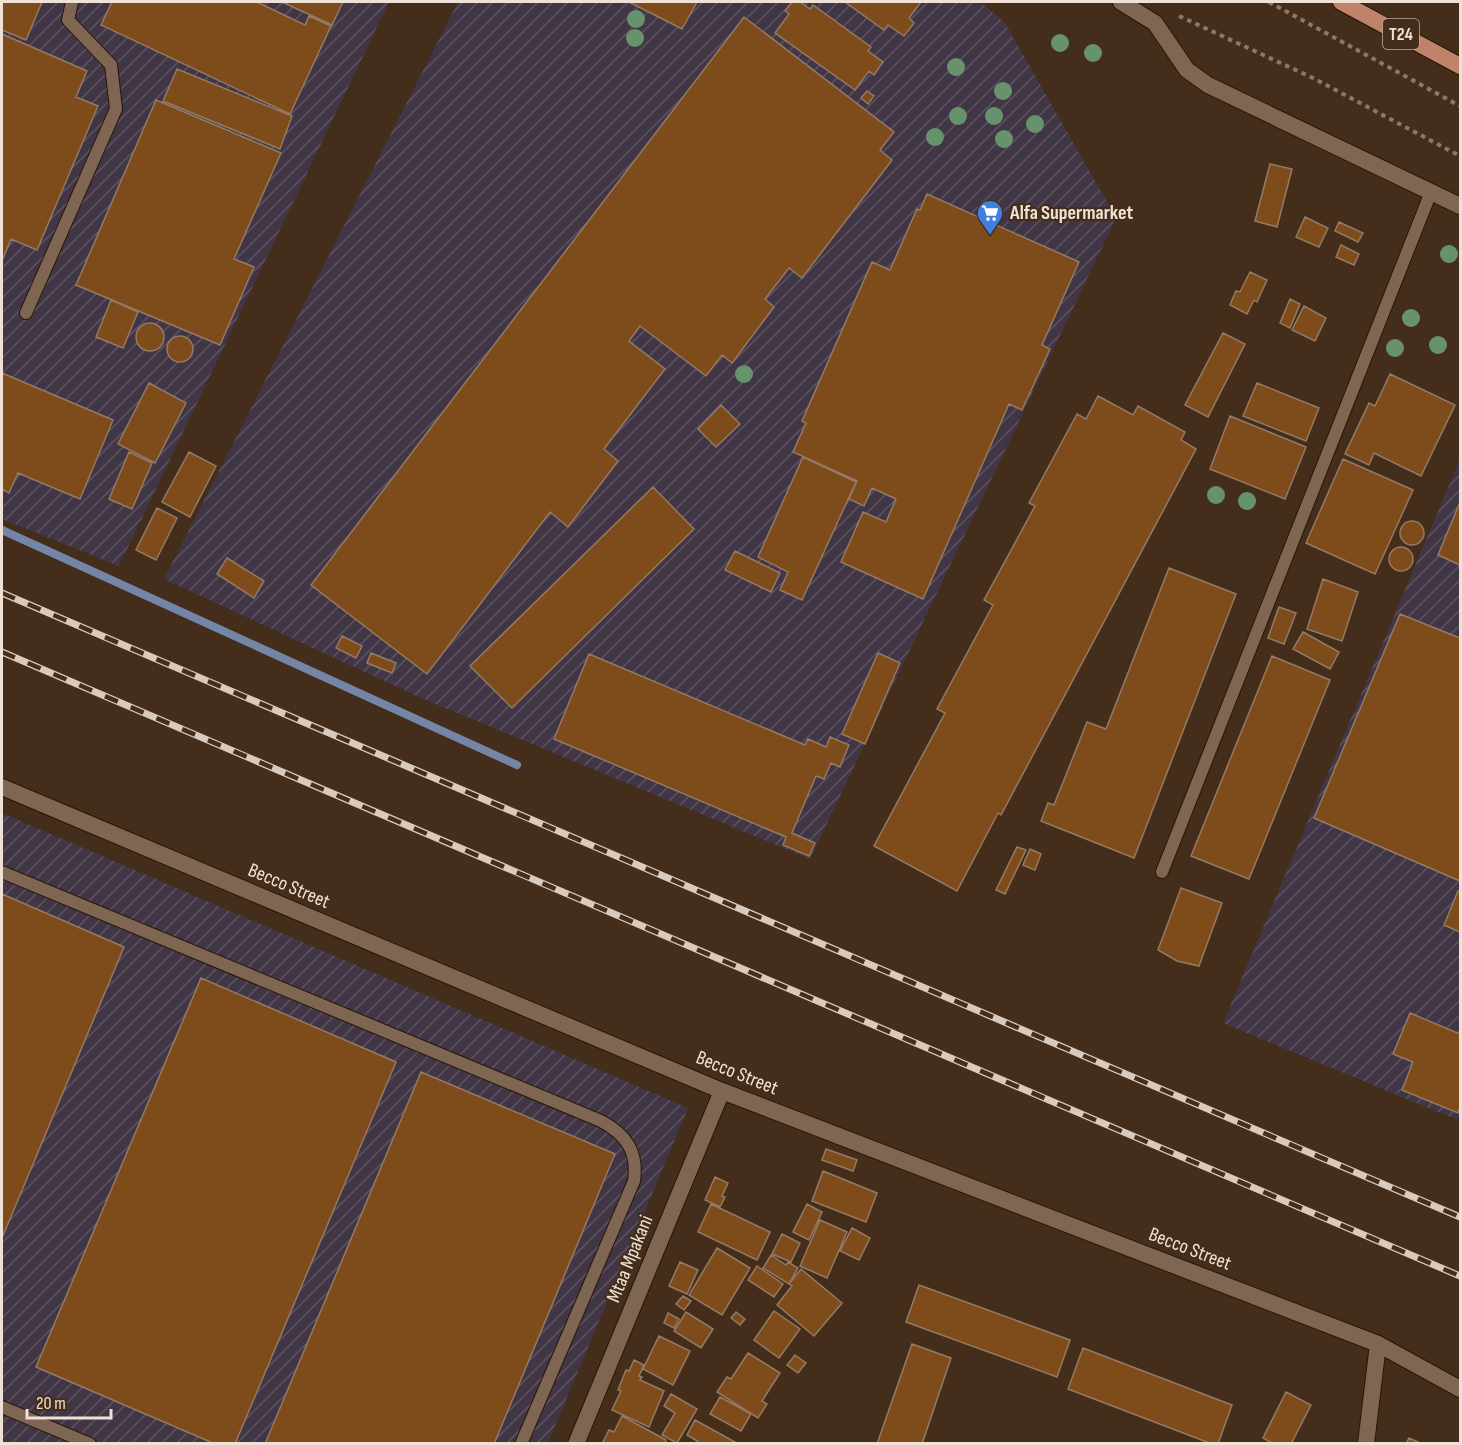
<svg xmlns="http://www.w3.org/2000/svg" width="1462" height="1445" font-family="'Sofia Sans Condensed',sans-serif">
	<defs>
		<pattern id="industrial-furrows" width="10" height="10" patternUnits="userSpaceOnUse" patternTransform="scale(1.5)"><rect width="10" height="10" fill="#413646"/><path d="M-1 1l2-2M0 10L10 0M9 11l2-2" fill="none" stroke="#5d5360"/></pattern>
	</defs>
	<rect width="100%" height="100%" fill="#442e1b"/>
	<path fill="url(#industrial-furrows)" d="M 2,2 L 389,2 L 119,566 L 2,519 Z
		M 458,2 L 981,2 L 1005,23 L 1116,218 L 810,859 L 421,698 L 164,579 Z
		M 1460,459 L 1460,1121 L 1223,1023 Z
		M 2,813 L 688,1108 L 548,1443 L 2,1443 Z"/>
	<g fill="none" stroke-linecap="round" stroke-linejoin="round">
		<path stroke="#7386a7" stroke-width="8" d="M 2,530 L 517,765"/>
	</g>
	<path fill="#7e4c1b" stroke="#947a65" stroke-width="1.5" d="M 2,2 L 42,2 L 26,40 L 2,30 Z
		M 112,2 L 257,2 L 305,25 L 309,16 L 331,26 L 290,114 L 101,25 Z
		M 282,2 L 343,2 L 332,25 Z
		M 629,2 L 697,2 L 682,29 Z
		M 792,2 L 800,2 L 810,9 L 813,5 L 871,47 L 868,51 L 883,62 L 874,75 L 869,71 L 855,90 L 775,33 L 789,14 L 785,11 Z
		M 845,2 L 921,2 L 909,18 L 914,23 L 904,36 L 888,25 L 884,30 Z
		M 744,17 L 894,132 L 880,150 L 892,160 L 802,278 L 789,268 L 765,299 L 774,307 L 732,363 L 722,355 L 706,376 L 640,326 L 629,341 L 665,369 L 604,449 L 618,461 L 568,527 L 550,512 L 427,674 L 311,585 Z
		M 2,34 L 87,71 L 76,97 L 98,106 L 37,250 L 11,239 L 2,261 Z
		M 177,69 L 292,116 L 280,149 L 163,101 Z
		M 867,91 L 874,96 L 868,104 L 861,98 Z
		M 156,100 L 281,153 L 234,259 L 254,267 L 220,345 L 76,285 Z
		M 1270,164 L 1292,169 L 1277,227 L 1255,221 Z
		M 927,194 L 1079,262 L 1042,345 L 1050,349 L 1022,410 L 1009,404 L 923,599 L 841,562 L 863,512 L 886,522 L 896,499 L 872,488 L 864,506 L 849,499 L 857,481 L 793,452 L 806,423 L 802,421 L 872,262 L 890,270 L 917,209 L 920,210 Z
		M 1305,217 L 1328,228 L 1319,247 L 1296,237 Z
		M 1339,222 L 1363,233 L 1358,242 L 1335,231 Z
		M 1341,245 L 1359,254 L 1354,265 L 1336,257 Z
		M 1250,272 L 1267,280 L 1257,302 L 1254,300 L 1247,314 L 1230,305 L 1236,291 L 1240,292 Z
		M 1290,299 L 1300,304 L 1290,328 L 1280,323 Z
		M 111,300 L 138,312 L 123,348 L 96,337 Z
		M 1304,306 L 1326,318 L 1315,341 L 1292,330 Z
		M136 337a14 14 0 1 1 28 0a14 14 0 1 1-28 0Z
		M 1223,333 L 1245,344 L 1208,417 L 1185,405 Z
		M167 349a13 13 0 1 1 26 0a13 13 0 1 1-26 0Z
		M 2,373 L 113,420 L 80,499 L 18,473 L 9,493 L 2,489 Z
		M 1390,374 L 1455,405 L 1421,476 L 1374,453 L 1369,465 L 1345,454 L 1369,403 L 1375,406 Z
		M 149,383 L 186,403 L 155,463 L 118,444 Z
		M 1257,383 L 1319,408 L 1306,441 L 1243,416 Z
		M 1098,396 L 1133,415 L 1138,406 L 1185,432 L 1181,440 L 1196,449 L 1001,815 L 998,813 L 957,891 L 874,846 L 945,713 L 937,709 L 993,605 L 984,600 L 1035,506 L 1029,503 L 1077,414 L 1086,419 Z
		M 721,405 L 740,424 L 716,447 L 698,429 Z
		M 1230,416 L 1306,447 L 1285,499 L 1210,469 Z
		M 129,452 L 152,463 L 132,509 L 109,499 Z
		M 189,452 L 216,466 L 190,517 L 162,502 Z
		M 803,457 L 856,482 L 802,600 L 780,590 L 788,572 L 758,557 Z
		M 1343,459 L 1413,490 L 1375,574 L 1306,543 Z
		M 653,487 L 694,529 L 512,708 L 470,666 Z
		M 1460,502 L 1460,565 L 1438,555 Z
		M 157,508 L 177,518 L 156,560 L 136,550 Z
		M1400 533a12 12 0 1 1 24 0a12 12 0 1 1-24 0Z
		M1389 559a12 12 0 1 1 24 0a12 12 0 1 1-24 0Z
		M 735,551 L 780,573 L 771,592 L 725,570 Z
		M 227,558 L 264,581 L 254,598 L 217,574 Z
		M 1169,568 L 1236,594 L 1134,858 L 1041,821 L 1048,803 L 1054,805 L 1087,722 L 1106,729 Z
		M 1323,579 L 1358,592 L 1342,641 L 1307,629 Z
		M 1279,607 L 1296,613 L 1284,644 L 1268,638 Z
		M 1400,614 L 1460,638 L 1460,881 L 1314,818 Z
		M 1303,632 L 1339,652 L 1330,669 L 1293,649 Z
		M 342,636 L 362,646 L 356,658 L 336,648 Z
		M 371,653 L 396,663 L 392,673 L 367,663 Z
		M 878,653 L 900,663 L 865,744 L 842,734 Z
		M 589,654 L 805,745 L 808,739 L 826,747 L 830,737 L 849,745 L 840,767 L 831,763 L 824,779 L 816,776 L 792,833 L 815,843 L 809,856 L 783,845 L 786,837 L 554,739 Z
		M 1272,656 L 1330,680 L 1249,879 L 1191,856 Z
		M 1017,847 L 1026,850 L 1005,894 L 996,890 Z
		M 1030,849 L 1041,854 L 1035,870 L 1023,865 Z
		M 1181,888 L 1222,903 L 1199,966 L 1177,961 L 1158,950 Z
		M 1458,891 L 1460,892 L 1460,932 L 1444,925 Z
		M 2,894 L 124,947 L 2,1238 Z
		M 201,978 L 396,1062 L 235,1444 L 215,1444 L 36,1367 Z
		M 1410,1013 L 1460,1034 L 1460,1106 L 1458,1113 L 1402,1090 L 1413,1062 L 1393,1054 Z
		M 421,1072 L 615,1154 L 494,1444 L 265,1444 Z
		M 826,1149 L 857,1160 L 853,1171 L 822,1160 Z
		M 823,1171 L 877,1193 L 866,1222 L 812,1201 Z
		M 715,1177 L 728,1183 L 722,1196 L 725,1197 L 720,1207 L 705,1200 Z
		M 711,1204 L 770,1232 L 757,1260 L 698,1232 Z
		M 807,1204 L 822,1212 L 809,1240 L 793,1232 Z
		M 820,1220 L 847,1232 L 827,1278 L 800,1266 Z
		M 852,1228 L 870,1238 L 859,1260 L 840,1251 Z
		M 782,1234 L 800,1243 L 791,1262 L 772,1254 Z
		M 717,1248 L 750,1268 L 722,1315 L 689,1295 Z
		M 771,1255 L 786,1265 L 788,1262 L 798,1268 L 789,1284 L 763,1268 Z
		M 680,1262 L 698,1270 L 687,1294 L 669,1286 Z
		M 757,1266 L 783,1284 L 774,1297 L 748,1280 Z
		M 801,1269 L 842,1303 L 814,1336 L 777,1305 L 792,1286 L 789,1284 Z
		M 919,1285 L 1070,1340 L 1057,1377 L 906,1322 Z
		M 683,1296 L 691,1301 L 684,1310 L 676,1304 Z
		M 774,1311 L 800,1329 L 779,1358 L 754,1340 Z
		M 686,1312 L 713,1329 L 701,1348 L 674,1331 Z
		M 736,1312 L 745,1319 L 740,1325 L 731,1318 Z
		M 668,1313 L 679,1319 L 674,1328 L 664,1323 Z
		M 659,1336 L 690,1351 L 673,1385 L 643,1369 Z
		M 912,1344 L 951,1358 L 922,1444 L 877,1444 Z
		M 1083,1348 L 1232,1405 L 1218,1444 L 1212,1444 L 1068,1389 Z
		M 748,1353 L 780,1373 L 762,1401 L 767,1404 L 758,1418 L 717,1392 L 727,1377 L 731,1379 Z
		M 795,1355 L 806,1363 L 798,1373 L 787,1365 Z
		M 634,1360 L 644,1365 L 639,1376 L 642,1377 L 640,1380 L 664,1391 L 649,1427 L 612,1410 L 621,1391 L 618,1390 L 626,1370 L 629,1371 Z
		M 1286,1392 L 1311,1405 L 1291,1444 L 1274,1444 L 1263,1438 Z
		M 671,1394 L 697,1409 L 677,1443 L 662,1435 L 675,1413 L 664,1406 Z
		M 720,1397 L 751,1414 L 741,1431 L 710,1414 Z
		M 622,1416 L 666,1440 L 665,1444 L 602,1444 L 609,1430 L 614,1432 Z
		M 695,1420 L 735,1442 L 734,1444 L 702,1444 L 687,1435 Z
		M 1409,1438 L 1422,1444 L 1406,1444 Z"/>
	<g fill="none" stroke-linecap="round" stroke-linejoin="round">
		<g stroke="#291504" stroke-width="14">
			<path id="service" d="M 26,313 L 116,109 L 111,65 L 68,20 L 72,2
				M 2,872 L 601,1121 C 627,1135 638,1152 634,1181 L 521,1444
				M 1162,872 L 1431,192
				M 2,1407 L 90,1444"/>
		</g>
		<g stroke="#291504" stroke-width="18">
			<path id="minor" d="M 1121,2 L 1155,23 L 1187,70 L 1208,85 L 1460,206
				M 1366,1444 L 1378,1344"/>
		</g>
		<g stroke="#291504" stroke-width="18">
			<path id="tertiary" d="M 2,787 L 722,1091 L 1378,1344 L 1460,1389
				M 576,1444 L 722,1091"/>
		</g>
		<g stroke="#291504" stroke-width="18">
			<path id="trunk" d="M 1341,2 L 1460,66"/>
		</g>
		<path stroke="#8b7868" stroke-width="4" stroke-dasharray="4.5 4.5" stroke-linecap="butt" d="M 1269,2 L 1460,106
			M 1179,16 L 1313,78 L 1460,156"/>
		<use href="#service" stroke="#7f6652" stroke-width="12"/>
		<use href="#minor" stroke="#7f6652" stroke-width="16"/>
		<use href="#tertiary" stroke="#7f6652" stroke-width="16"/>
		<use href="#trunk" stroke="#bf836c" stroke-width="16"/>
		<g stroke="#dacabe" stroke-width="7">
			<path id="rail" d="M 2,593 L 1460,1217
				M 2,652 L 1460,1276"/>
		</g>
		<use href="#rail" stroke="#442e1b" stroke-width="4.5" stroke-dasharray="14" stroke-linecap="butt"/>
	</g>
	<g fill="#67936c">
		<circle cx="636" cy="19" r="9"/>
		<circle cx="635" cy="38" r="9"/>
		<circle cx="1060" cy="43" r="9"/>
		<circle cx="1093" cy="53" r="9"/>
		<circle cx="956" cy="67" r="9"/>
		<circle cx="1003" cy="91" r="9"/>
		<circle cx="958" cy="116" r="9"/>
		<circle cx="994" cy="116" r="9"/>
		<circle cx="1035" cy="124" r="9"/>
		<circle cx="935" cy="137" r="9"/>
		<circle cx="1004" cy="139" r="9"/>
		<circle cx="1449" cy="254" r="9"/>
		<circle cx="1411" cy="318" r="9"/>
		<circle cx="1438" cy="345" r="9"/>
		<circle cx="1395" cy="348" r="9"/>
		<circle cx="744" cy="374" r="9"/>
		<circle cx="1216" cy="495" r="9"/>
		<circle cx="1247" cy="501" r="9"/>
	</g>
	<defs>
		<g id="supermarket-pin" transform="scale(1.35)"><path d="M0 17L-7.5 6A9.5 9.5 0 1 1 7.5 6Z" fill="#3f7fe0" stroke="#442e1b"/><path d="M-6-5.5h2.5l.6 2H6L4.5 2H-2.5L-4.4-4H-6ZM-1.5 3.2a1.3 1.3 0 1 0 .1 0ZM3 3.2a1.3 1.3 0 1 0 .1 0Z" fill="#fff"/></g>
	</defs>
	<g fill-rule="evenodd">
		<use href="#supermarket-pin" x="990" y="213"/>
	</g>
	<g text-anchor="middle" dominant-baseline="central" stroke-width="4.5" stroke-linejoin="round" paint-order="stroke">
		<rect fill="#442e1b" stroke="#bcab9e" stroke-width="1.5" x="1383" y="19" width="36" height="30" rx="4.5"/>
		<g font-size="18" font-weight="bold" fill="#f0e1d6">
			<text x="1401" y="34">T24</text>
		</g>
		<g font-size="20" font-weight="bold" fill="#f0e1d6" stroke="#442e1b" text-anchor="start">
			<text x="1010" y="213">Alfa Supermarket</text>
		</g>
		<g font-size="20" fill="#f0e1d6" stroke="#442e1b">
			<text transform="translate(289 886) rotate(23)">Becco Street</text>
			<text transform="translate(737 1073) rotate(22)">Becco Street</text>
			<text transform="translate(1190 1249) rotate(21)">Becco Street</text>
			<text transform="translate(630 1259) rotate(-68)">Mtaa Mpakani</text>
		</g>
	</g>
	<rect width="1462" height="1445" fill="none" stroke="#f0e1d6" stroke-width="6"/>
	<path d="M27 1409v9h84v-9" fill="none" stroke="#f0e1d6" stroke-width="3"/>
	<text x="36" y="1409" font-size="18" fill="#f0e1d6" stroke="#442e1b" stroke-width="4.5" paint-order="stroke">20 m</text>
</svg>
